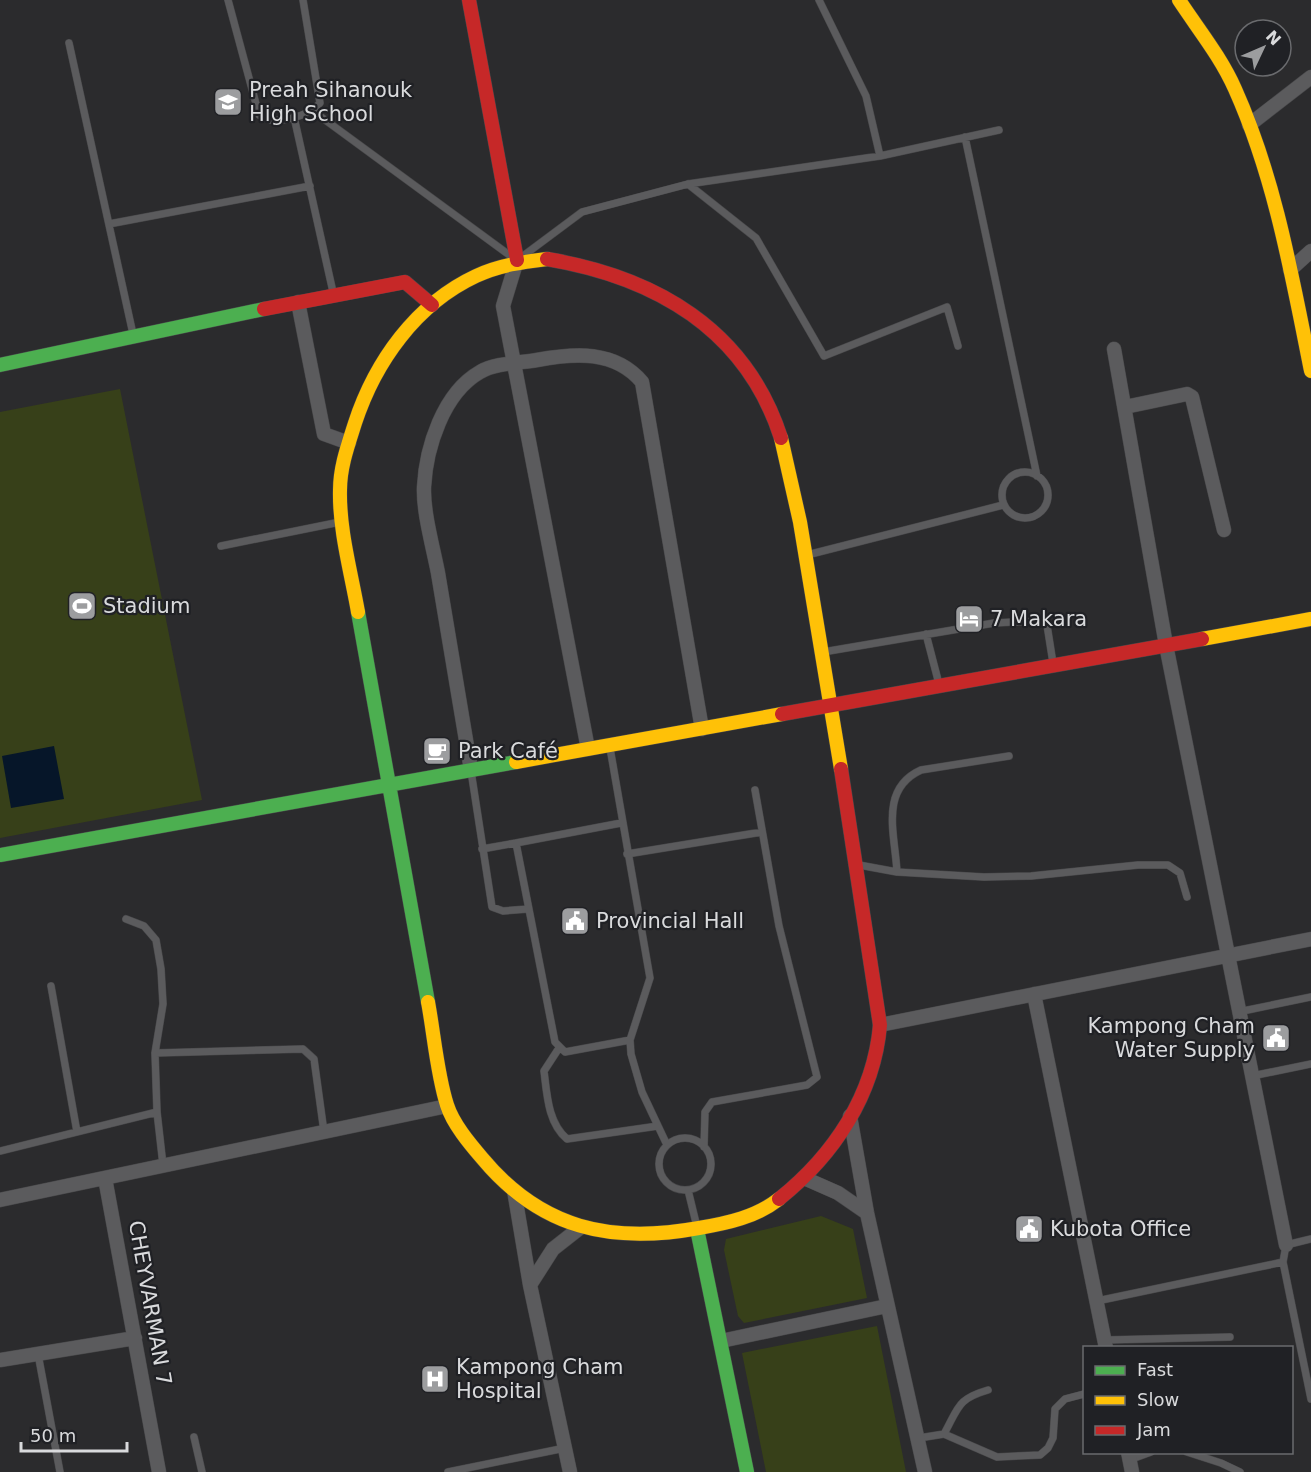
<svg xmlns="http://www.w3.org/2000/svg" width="1311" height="1472" font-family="'DejaVu Sans',sans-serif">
	<rect width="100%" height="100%" fill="#2b2b2d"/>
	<path fill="#374019" d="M 120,389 L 202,800 L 0,838 L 0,412 Z
		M 821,1216 L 853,1229 L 867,1298 L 744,1323 L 738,1316 L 724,1250 L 726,1239 Z
		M 877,1326 L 906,1472 L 766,1472 L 742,1353 Z"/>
	<path fill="#061629" d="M 54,746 L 64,799 L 11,808 L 2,756 Z"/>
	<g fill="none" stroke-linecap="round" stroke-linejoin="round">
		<g stroke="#474749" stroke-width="8">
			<path id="lane" d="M 228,0 L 259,115 C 274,127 309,116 320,103 L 303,0
				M 819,0 L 866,96 L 880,156
				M 69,43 L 133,334
				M 313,111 L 512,257
				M 294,117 L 333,292
				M 965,137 L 1037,476
				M 688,184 L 756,238 L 824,356 L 947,307 L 958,346
				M 109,224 L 310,186
				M 523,256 L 582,212 L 688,184 L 880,156 L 999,130
				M1002 495a23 23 0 1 1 46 0a23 23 0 1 1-46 0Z
				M 221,546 L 340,522
				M 807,555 L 1003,505
				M 926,634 L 939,684
				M 823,652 L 994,623 L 1035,621 L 1047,625 L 1053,663
				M 610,748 L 650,978 L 630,1040 L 631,1054 L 642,1092 L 667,1145
				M 471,771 L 492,907 L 503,911 L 528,909
				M 621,823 L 516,843 L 555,1042 L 565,1052 L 630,1040
				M 482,849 L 516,843
				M 627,854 L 762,832
				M 859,865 L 897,872 L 984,877 L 1031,876 L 1138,865 L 1168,865 L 1180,873 L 1187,897
				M 897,872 C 895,834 879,789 921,770 L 1009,756
				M 126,919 L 144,926 L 156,940 L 161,969 L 163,1004 L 155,1053 L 157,1112 L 163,1165
				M 51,986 L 77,1132
				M 1238,1012 L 1311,997
				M 559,1048 L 544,1071 C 547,1095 548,1123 567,1139 L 658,1126
				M 155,1053 L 303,1049 L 314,1059 L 324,1132
				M 1252,1076 L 1311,1064
				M659 1164a26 26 0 1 1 52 0a26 26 0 1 1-52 0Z
				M 704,1147 L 705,1112 L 712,1102 L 807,1085 L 817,1077 L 779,926 L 755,790
				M 0,1151 L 157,1112
				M 688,1190 L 697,1227
				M 1311,1239 L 1286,1245 L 1283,1262 L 1311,1399
				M 1097,1301 L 1283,1262
				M 1105,1340 L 1230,1337
				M 38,1354 L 60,1472
				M 944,1434 C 959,1407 957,1399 988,1390
				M 194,1437 L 202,1472
				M 919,1438 L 944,1434 L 997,1457 L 1040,1455 L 1048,1448 L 1053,1438 L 1055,1409 L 1065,1399 L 1084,1394
				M 1187,1452 L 1221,1463 L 1240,1472
				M 1129,1460 L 1151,1452
				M 448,1472 L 565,1448"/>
		</g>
		<g stroke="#474749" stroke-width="15">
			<path id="street" d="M 1249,125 L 1311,77
				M 517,260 L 503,306 L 588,749
				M 1290,270 L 1311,251
				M 298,302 L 324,434 L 349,443
				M 1114,349 L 1166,645 L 1286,1245
				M 1125,407 L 1187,394 L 1192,397 L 1224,530
				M 471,770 C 460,704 449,639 438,573 C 433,547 423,512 424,487 C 426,448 443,393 480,372 C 495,363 520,363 537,360 C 575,353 615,350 642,382 L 702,729
				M 1034,994 L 1106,1348
				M 880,1025 L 1311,939
				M 850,1116 L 867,1213 L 925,1472
				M 105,1178 L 159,1472
				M 804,1178 L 838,1193 L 867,1213
				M 514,1190 L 530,1285 L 570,1472
				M 0,1200 L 447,1106
				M 530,1285 L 553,1249 L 581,1227
				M 721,1341 L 887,1306
				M 0,1360 L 135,1338
				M 1128,1452 L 1132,1472"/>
		</g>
		<g stroke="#474749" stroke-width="15">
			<path id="fast" d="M 0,365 L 264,309
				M 358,612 L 428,1002
				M 0,855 L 516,762
				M 697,1229 L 747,1472"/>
		</g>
		<g stroke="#474749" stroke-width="15">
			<path id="slow" d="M 1179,0 C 1198,29 1221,57 1235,89 C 1275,178 1292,276 1311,371
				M 781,438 L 800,522 L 841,769
				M 358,612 C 351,572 339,530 340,490 C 340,467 348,445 355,423 C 375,362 416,304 476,276 C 499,265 523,262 547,259
				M 1202,639 L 1311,619
				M 516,762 L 782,714
				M 428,1002 C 434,1034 437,1074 447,1105 C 453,1124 470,1144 482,1158 C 541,1229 611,1244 699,1228 C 728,1223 756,1217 779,1199"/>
		</g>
		<g stroke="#474749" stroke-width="15">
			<path id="jam" d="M 469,0 L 517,260
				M 547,259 C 655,277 746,329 781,438
				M 264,309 L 405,282 L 432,305
				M 782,714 L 1202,639
				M 779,1199 C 834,1155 874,1095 880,1025 L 841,769"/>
		</g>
		<use href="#lane" stroke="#5b5b5d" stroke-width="7"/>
		<use href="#street" stroke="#5b5b5d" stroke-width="14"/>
		<use href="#fast" stroke="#4caf50" stroke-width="14"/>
		<use href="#slow" stroke="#ffc107" stroke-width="14"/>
		<use href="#jam" stroke="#c62828" stroke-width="14"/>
	</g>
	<defs>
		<g id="school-square" transform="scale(1.5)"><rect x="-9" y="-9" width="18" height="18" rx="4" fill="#9c9d9f" stroke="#202125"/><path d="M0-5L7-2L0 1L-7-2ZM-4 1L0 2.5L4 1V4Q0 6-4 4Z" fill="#fff"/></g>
		<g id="stadium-square" transform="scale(1.5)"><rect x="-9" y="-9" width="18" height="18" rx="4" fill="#9c9d9f" stroke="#202125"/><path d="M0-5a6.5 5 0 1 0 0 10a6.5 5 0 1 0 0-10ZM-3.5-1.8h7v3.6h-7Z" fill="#fff"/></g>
		<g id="hotel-square" transform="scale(1.5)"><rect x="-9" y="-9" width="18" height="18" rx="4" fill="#9c9d9f" stroke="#202125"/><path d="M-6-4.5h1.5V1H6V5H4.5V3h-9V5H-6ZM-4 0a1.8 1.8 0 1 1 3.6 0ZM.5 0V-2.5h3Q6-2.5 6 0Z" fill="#fff"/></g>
		<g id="cafe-square" transform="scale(1.5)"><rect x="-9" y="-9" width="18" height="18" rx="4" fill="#9c9d9f" stroke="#202125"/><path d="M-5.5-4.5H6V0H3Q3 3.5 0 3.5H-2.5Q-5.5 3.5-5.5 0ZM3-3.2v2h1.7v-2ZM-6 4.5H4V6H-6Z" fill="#fff"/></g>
		<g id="civic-square" transform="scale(1.5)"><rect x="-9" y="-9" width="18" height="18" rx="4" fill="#9c9d9f" stroke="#202125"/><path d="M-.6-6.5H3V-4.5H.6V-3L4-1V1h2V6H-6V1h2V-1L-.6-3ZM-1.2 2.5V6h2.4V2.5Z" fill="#fff"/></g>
		<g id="hospital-square" transform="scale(1.5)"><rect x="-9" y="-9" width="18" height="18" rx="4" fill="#9c9d9f" stroke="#202125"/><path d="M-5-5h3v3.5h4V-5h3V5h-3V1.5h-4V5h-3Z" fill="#fff"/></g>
	</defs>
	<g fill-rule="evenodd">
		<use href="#school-square" x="228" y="102"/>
		<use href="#stadium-square" x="82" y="606"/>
		<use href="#hotel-square" x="969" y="619"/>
		<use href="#cafe-square" x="437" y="751"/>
		<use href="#civic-square" x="575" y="921"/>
		<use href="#civic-square" x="1276" y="1038"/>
		<use href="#civic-square" x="1029" y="1229"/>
		<use href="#hospital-square" x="435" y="1379"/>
	</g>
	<g text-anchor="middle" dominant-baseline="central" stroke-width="4.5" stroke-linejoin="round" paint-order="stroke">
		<g font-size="21" fill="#d9dadc" stroke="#202125" text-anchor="start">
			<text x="249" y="90">Preah Sihanouk<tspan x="249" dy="24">High School</tspan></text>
			<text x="103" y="606">Stadium</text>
			<text x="990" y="619">7 Makara</text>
			<text x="458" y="751">Park Café</text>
			<text x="596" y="921">Provincial Hall</text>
			<text x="1255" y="1026" text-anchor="end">Kampong Cham<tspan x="1255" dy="24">Water Supply</tspan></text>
			<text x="1050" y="1229">Kubota Office</text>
			<text x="456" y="1367">Kampong Cham<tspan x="456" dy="24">Hospital</tspan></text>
		</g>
		<g font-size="21" fill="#d9dadc" stroke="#202125">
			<text transform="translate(150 1303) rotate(80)">CHEYVARMAN 7</text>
		</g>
	</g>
	<rect x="1083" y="1346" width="210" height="108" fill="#202125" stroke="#6a6b6e" stroke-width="1.5"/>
	<rect x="1095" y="1366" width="30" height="9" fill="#4caf50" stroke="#6a6b6e" stroke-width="1.5"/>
	<text x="1137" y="1376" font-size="18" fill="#d9dadc">Fast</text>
	<rect x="1095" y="1396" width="30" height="9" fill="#ffc107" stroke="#6a6b6e" stroke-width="1.5"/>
	<text x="1137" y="1406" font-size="18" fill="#d9dadc">Slow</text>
	<rect x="1095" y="1426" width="30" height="9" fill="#c62828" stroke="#6a6b6e" stroke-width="1.5"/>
	<text x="1137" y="1436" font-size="18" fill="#d9dadc">Jam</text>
	<g transform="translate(1263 48) rotate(46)"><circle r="28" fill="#202125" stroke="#6a6b6e" stroke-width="1.5"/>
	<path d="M0-4.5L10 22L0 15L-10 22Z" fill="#9c9d9f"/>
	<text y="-9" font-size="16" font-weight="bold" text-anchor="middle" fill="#d9dadc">N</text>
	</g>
	<path d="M21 1442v9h106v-9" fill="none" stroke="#d9dadc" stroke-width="3"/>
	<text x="30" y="1442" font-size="18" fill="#d9dadc" stroke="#202125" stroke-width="4.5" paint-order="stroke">50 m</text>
</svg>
